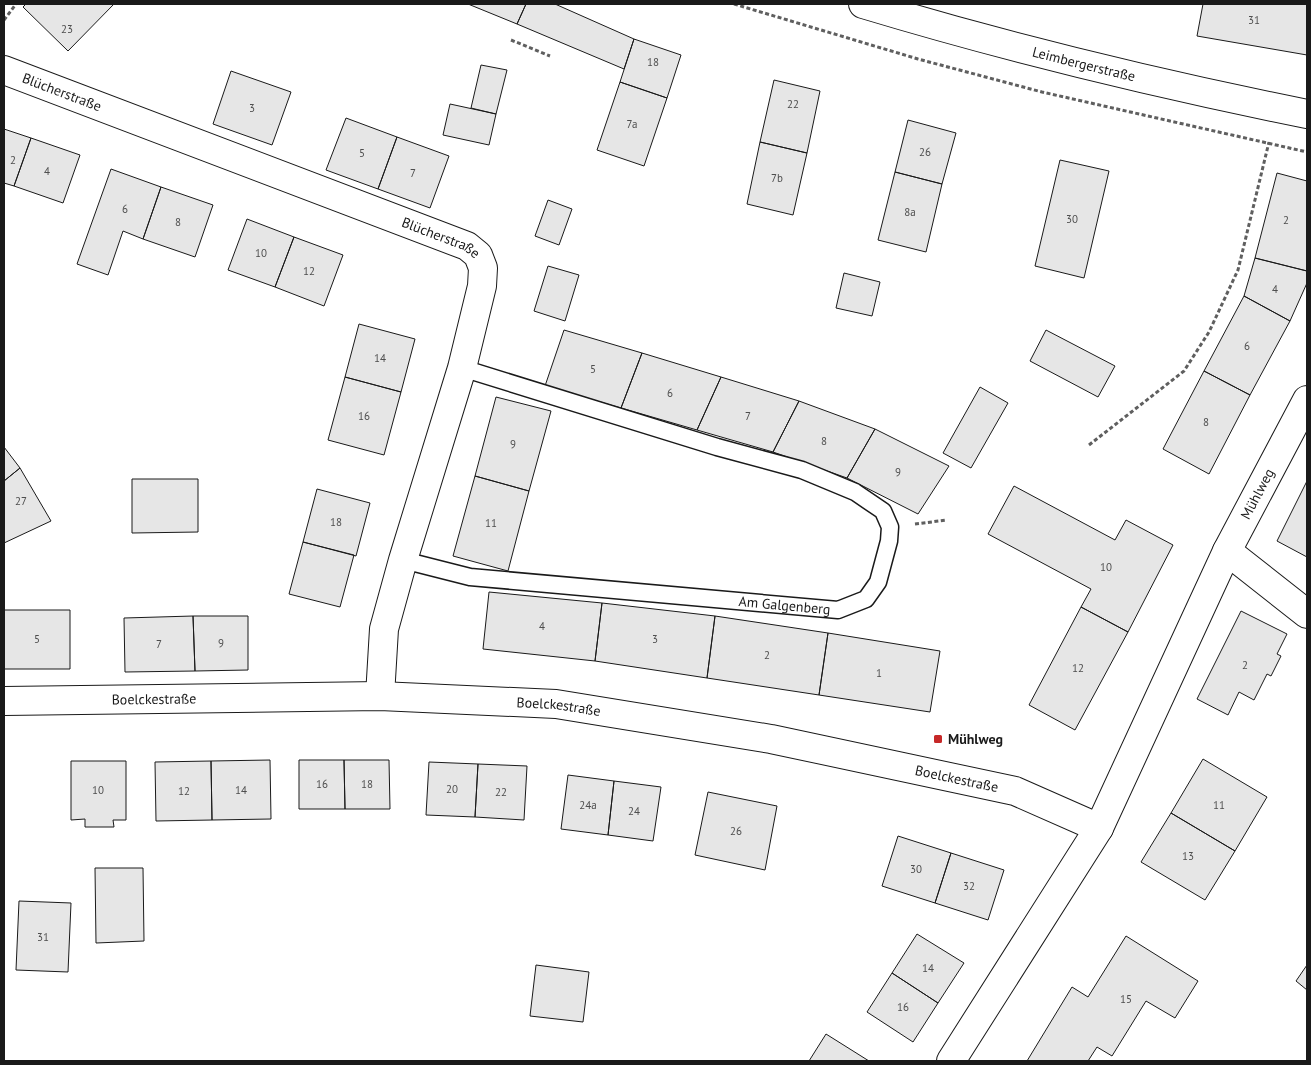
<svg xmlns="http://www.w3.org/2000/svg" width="1311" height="1065" font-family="'PT Sans',sans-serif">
	<rect width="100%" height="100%" fill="#fff"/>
	<path fill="#e6e6e6" stroke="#1a1a1a" d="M 26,4 L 114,4 L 68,51 L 23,7 Z
		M 468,4 L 526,4 L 517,24 Z
		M 526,4 L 555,4 L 634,39 L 624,69 L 517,24 Z
		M 1203,4 L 1307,4 L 1307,55 L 1197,36 Z
		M 634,39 L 681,55 L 667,98 L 620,82 Z
		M 481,65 L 507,70 L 496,114 L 471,108 Z
		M 231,71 L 291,92 L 272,145 L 213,124 Z
		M 774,80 L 820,91 L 807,153 L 760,142 Z
		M 620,82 L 667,98 L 644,166 L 597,150 Z
		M 450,104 L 496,114 L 489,145 L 443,135 Z
		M 346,118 L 397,137 L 378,189 L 326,170 Z
		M 908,120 L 956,133 L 942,184 L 895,172 Z
		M 4,129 L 31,138 L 14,186 L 4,183 Z
		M 397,137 L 449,156 L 430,208 L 378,189 Z
		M 31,138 L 80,155 L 63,203 L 14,186 Z
		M 760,142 L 807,153 L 793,215 L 747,204 Z
		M 1060,160 L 1109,171 L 1084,278 L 1035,266 Z
		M 111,169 L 161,187 L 143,239 L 123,231 L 108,275 L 77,264 Z
		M 895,172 L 942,184 L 926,252 L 878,240 Z
		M 1277,173 L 1307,181 L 1307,271 L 1255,258 Z
		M 161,187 L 213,205 L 195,257 L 143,239 Z
		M 548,200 L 572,209 L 559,245 L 535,236 Z
		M 247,219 L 294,237 L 275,287 L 228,270 Z
		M 294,237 L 343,255 L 324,306 L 275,287 Z
		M 1255,258 L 1307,271 L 1307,283 L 1290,321 L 1244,296 Z
		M 548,266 L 579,275 L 565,321 L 534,311 Z
		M 844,273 L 880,282 L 872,316 L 836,308 Z
		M 1244,296 L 1290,321 L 1250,395 L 1204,371 Z
		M 359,324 L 415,339 L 401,392 L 345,377 Z
		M 564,330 L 642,353 L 621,408 L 545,386 Z
		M 1046,330 L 1115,366 L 1098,397 L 1030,361 Z
		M 642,353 L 721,377 L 697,430 L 621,408 Z
		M 1204,371 L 1250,395 L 1209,474 L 1163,449 Z
		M 345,377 L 401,392 L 384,455 L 328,440 Z
		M 721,377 L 799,401 L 773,452 L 697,430 Z
		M 980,387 L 1008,403 L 971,468 L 943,453 Z
		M 496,397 L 551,411 L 529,491 L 475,476 Z
		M 799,401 L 875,429 L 847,478 L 773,452 Z
		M 875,429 L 949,466 L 918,514 L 847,478 Z
		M 4,447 L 20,468 L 4,481 Z
		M 20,468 L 51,521 L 4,543 L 4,481 Z
		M 475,476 L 529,491 L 508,571 L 453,556 Z
		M 132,479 L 198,479 L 198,532 L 132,533 Z
		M 1307,481 L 1307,557 L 1277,541 Z
		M 1014,486 L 1115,540 L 1126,520 L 1173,545 L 1128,632 L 1081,607 L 1091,589 L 988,534 Z
		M 317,489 L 370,503 L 356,556 L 303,542 Z
		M 303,542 L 354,555 L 340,607 L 289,594 Z
		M 489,592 L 602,603 L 595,661 L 483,649 Z
		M 602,603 L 715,616 L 707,678 L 595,661 Z
		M 1081,607 L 1128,632 L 1075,730 L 1029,705 Z
		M 4,610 L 70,610 L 70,669 L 4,669 Z
		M 1241,611 L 1287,634 L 1277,654 L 1281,656 L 1271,676 L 1267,674 L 1254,700 L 1239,692 L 1228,715 L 1197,699 Z
		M 193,616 L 248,616 L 248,670 L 195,671 Z
		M 193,616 L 195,671 L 125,672 L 124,618 Z
		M 715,616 L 828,633 L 819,695 L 707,678 Z
		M 828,633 L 940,651 L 930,712 L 819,695 Z
		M 1203,759 L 1267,797 L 1235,851 L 1171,813 Z
		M 270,760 L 271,819 L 212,820 L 211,761 Z
		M 299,760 L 344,760 L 345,809 L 299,809 Z
		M 344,760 L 389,760 L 390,809 L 345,809 Z
		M 71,761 L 126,761 L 126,820 L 113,820 L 114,827 L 85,827 L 85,819 L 71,820 Z
		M 211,761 L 212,820 L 156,821 L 155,762 Z
		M 429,762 L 478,764 L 475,817 L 426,815 Z
		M 478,764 L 527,766 L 524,820 L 475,817 Z
		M 568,775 L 614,781 L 608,835 L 561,829 Z
		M 614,781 L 661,787 L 653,841 L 608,835 Z
		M 708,792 L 777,806 L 765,870 L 695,855 Z
		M 1171,813 L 1235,851 L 1205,900 L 1141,862 Z
		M 898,836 L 951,853 L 935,903 L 882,886 Z
		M 951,853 L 1004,870 L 988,920 L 935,903 Z
		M 95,868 L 143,868 L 144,941 L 96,943 Z
		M 19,901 L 71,903 L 68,972 L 16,970 Z
		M 917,934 L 964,963 L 938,1003 L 892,973 Z
		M 1126,936 L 1198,981 L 1175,1018 L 1146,1001 L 1112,1056 L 1097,1047 L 1088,1061 L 1027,1061 L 1072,987 L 1088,997 Z
		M 536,965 L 589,972 L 583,1022 L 530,1016 Z
		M 1307,965 L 1307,990 L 1296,981 Z
		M 892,973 L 938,1003 L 913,1042 L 867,1012 Z
		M 826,1034 L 869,1061 L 809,1061 Z"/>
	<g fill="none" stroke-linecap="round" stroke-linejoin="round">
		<g stroke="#1a1a1a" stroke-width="19">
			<g id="lane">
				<path id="s1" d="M 403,560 L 470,577 L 838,610 L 866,599 L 878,582 L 889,541 L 890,527 L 883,511 L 855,492 L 802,470 L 717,447 L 462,368"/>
			</g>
		</g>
		<g stroke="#1a1a1a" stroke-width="30">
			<g id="street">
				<path id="s2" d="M 4,70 L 467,246 L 478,255 L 483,268 L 482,286 L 462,368 L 403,560 L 384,629 L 380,696"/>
				<path d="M 1227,551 L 1307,614"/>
				<path id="s3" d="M 4,701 L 380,696 L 556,704 L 771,739 L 1015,791 L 1099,828"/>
				<path id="s4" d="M 951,1061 L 1099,828 L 1227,551 L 1307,400"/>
			</g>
		</g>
		<g stroke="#1a1a1a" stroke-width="30">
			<g id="secondary">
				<path id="s5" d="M 863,4 C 1009,48 1158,84 1307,114"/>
			</g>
		</g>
		<path stroke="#5f5f5f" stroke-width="3" stroke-dasharray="4 2.5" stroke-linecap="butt" d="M 734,4 L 918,59 L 1042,92 L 1307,152
			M 4,20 L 16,4
			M 511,40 L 550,56
			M 1089,445 L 1184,371 L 1209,332 L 1238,270 L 1269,142
			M 915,524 L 947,520"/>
		<use href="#lane" stroke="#fff" stroke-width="16"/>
		<use href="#street" stroke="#fff" stroke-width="28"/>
		<use href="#secondary" stroke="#fff" stroke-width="28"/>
	</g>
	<rect fill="#c62828" stroke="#fff" stroke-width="2" x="933" y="734" width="10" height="10" rx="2.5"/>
	<g text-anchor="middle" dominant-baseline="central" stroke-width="4" stroke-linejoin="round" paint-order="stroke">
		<g font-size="11" fill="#4d4d4d">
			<text x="1254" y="20">31</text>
			<text x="67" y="29">23</text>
			<text x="653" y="62">18</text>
			<text x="793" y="104">22</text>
			<text x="252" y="108">3</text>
			<text x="632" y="124">7a</text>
			<text x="925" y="152">26</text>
			<text x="362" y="153">5</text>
			<text x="13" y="160">2</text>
			<text x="47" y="171">4</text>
			<text x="413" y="173">7</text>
			<text x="777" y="178">7b</text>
			<text x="125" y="209">6</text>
			<text x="910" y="212">8a</text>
			<text x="1072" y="219">30</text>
			<text x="1286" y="220">2</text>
			<text x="178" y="222">8</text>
			<text x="261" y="253">10</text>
			<text x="309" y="271">12</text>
			<text x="1275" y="289">4</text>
			<text x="1247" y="346">6</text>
			<text x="380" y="358">14</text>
			<text x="593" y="369">5</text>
			<text x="670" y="393">6</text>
			<text x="364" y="416">16</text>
			<text x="748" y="416">7</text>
			<text x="1206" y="422">8</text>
			<text x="824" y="441">8</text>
			<text x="513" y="444">9</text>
			<text x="898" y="472">9</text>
			<text x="21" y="501">27</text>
			<text x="336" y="522">18</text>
			<text x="491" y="523">11</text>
			<text x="1106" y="567">10</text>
			<text x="542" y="626">4</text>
			<text x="37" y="639">5</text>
			<text x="655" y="639">3</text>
			<text x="221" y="643">9</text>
			<text x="159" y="644">7</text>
			<text x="767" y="655">2</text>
			<text x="1245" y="665">2</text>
			<text x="1078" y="668">12</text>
			<text x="879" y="673">1</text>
			<text x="322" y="784">16</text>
			<text x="367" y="784">18</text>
			<text x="452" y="789">20</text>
			<text x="98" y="790">10</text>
			<text x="241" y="790">14</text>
			<text x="184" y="791">12</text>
			<text x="501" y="792">22</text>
			<text x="588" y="805">24a</text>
			<text x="1219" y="805">11</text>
			<text x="634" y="811">24</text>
			<text x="736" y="831">26</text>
			<text x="1188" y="856">13</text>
			<text x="916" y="869">30</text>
			<text x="969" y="886">32</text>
			<text x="43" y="937">31</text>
			<text x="928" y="968">14</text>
			<text x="1126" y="999">15</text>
			<text x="903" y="1007">16</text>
		</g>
		<g font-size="14" fill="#1a1a1a" stroke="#fff">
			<text stroke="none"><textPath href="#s5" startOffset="229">Leimbergerstraße</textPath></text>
			<text stroke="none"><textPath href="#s2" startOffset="62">Blücherstraße</textPath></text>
			<text stroke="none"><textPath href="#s2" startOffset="468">Blücherstraße</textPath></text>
			<text stroke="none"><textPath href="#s4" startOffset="646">Mühlweg</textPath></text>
			<text stroke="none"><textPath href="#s1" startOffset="385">Am Galgenberg</textPath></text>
			<text stroke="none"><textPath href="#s3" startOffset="150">Boelckestraße</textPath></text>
			<text stroke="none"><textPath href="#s3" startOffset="555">Boelckestraße</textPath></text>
			<text stroke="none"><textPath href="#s3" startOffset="960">Boelckestraße</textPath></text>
		</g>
		<g font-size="14" font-weight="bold" fill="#1a1a1a" stroke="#fff" text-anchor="start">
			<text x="948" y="739">Mühlweg</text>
		</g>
	</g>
	<rect width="1311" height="1065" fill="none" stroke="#1a1a1a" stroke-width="10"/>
</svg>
